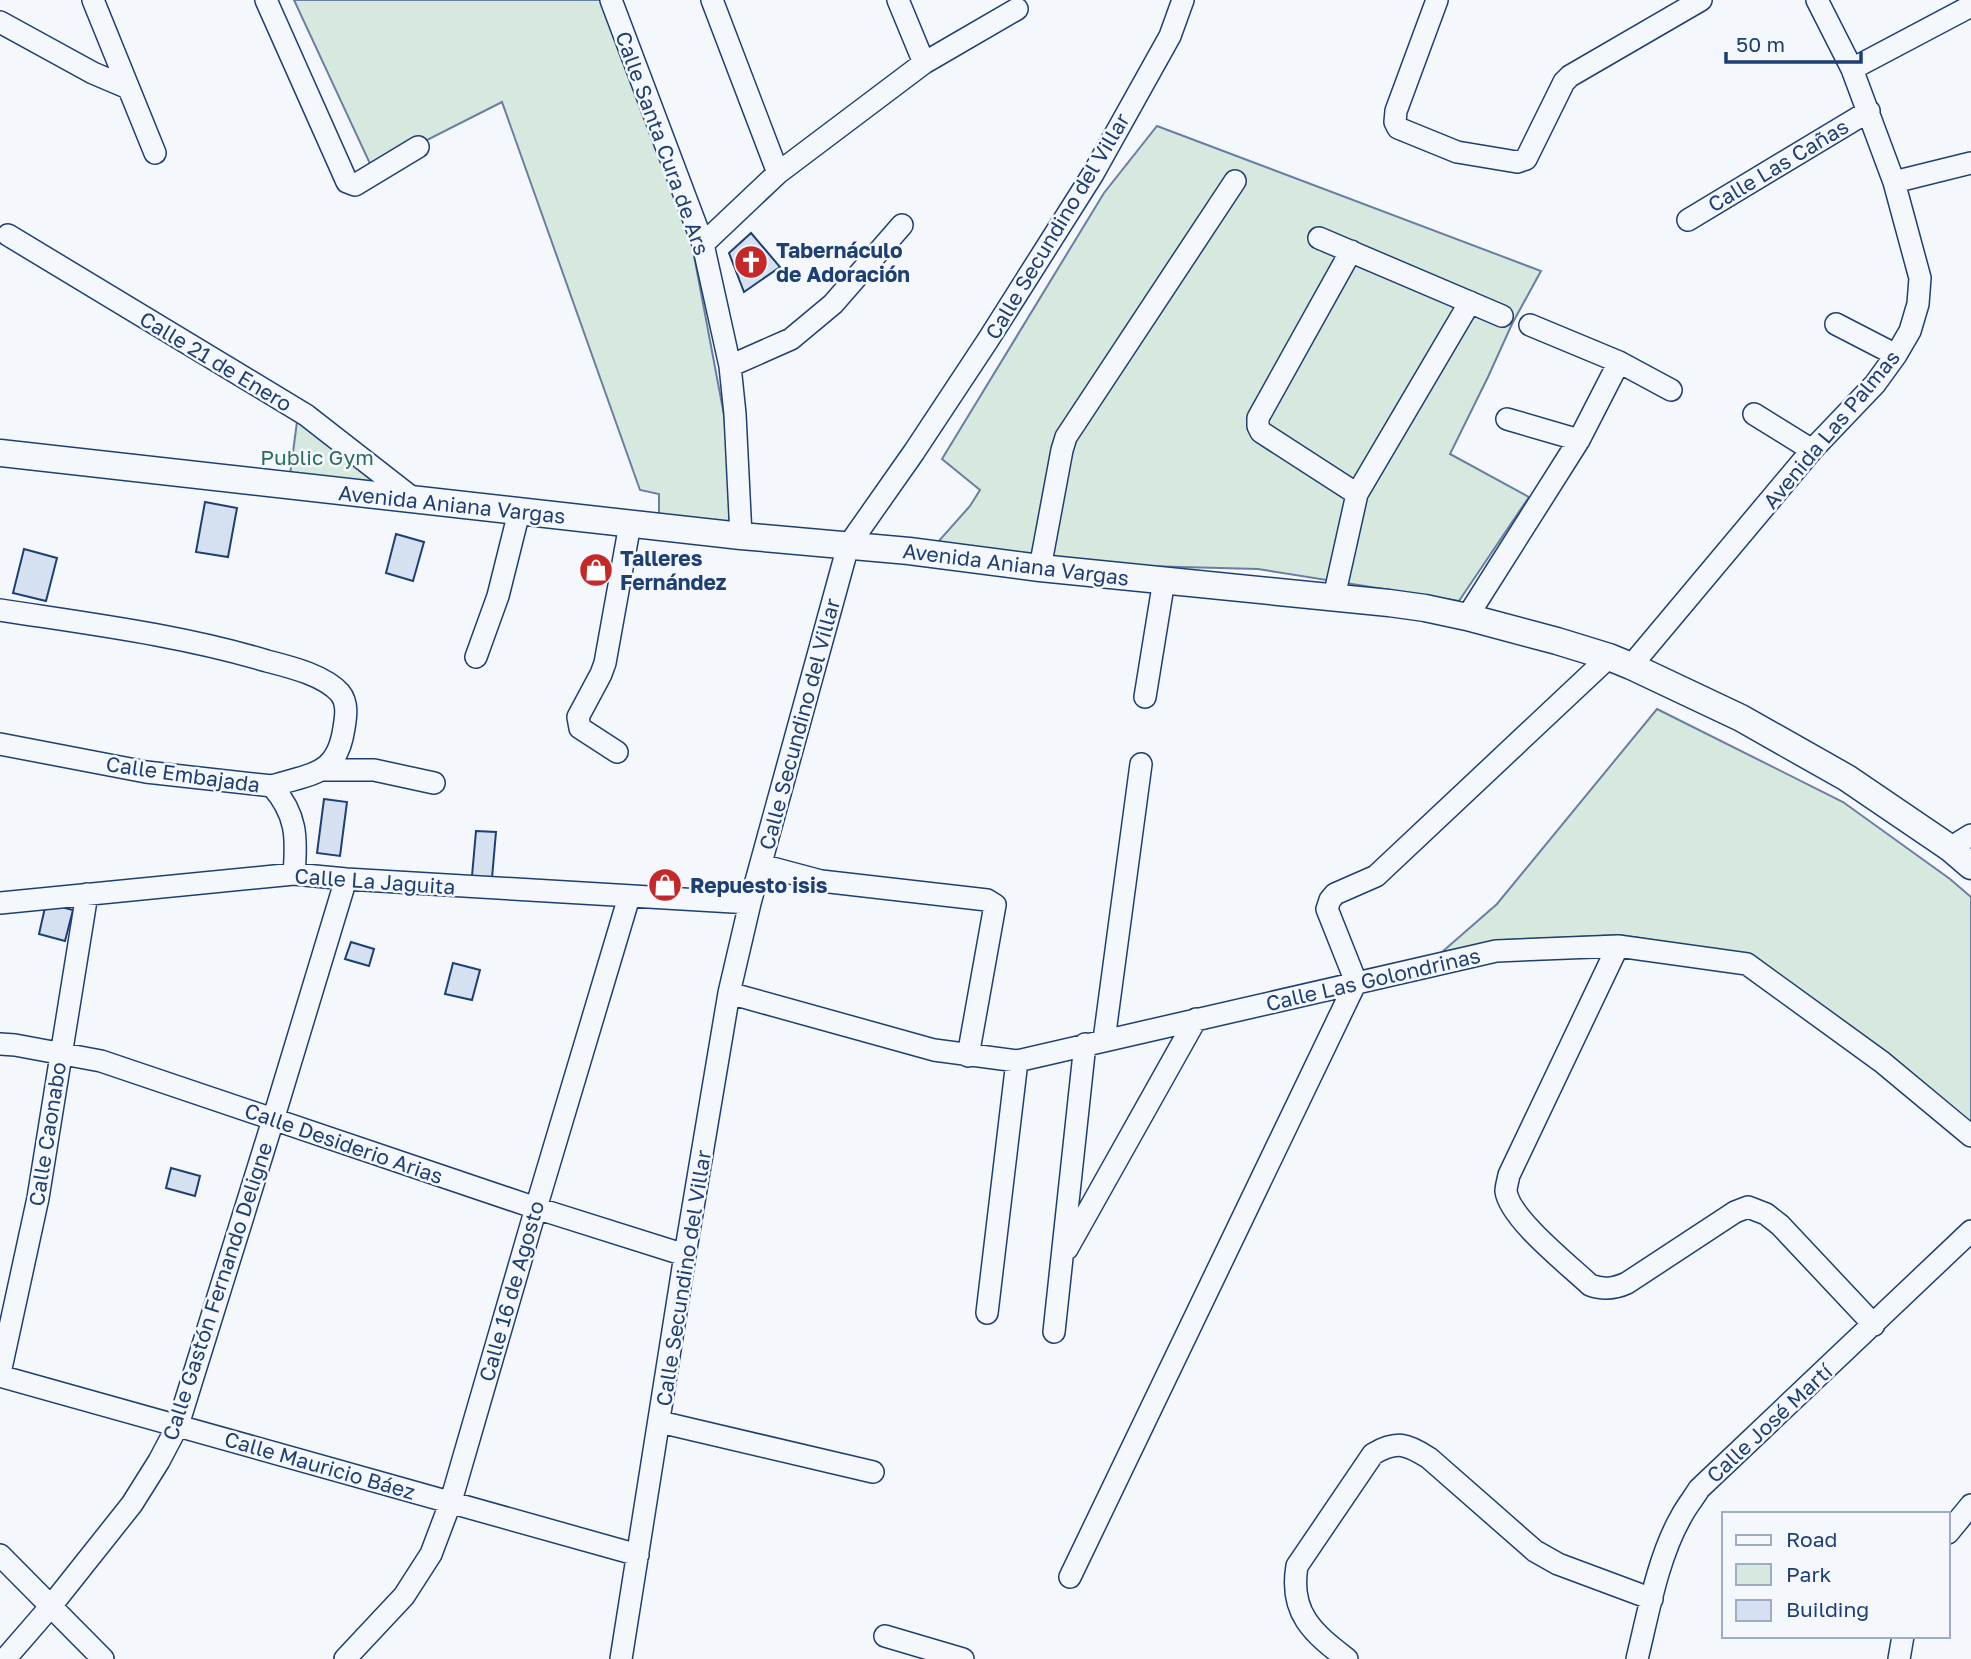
<svg xmlns="http://www.w3.org/2000/svg" width="1971" height="1659" font-family="'Golos Text',sans-serif">
	<rect width="100%" height="100%" fill="#f4f7fb"/>
	<path fill="#d7e8df" stroke="#687fa3" stroke-width="2" d="M 294,0 L 602,0 L 692,245 L 724,415 L 734,525 L 659,515 L 659,494 L 640,490 L 502,102 L 372,168 Z
		M 1157,126 L 1541,271 L 1512,324 L 1488,377 L 1450,454 L 1529,497 L 1459,601 L 1258,569 L 1067,564 L 937,543 L 970,506 L 980,490 L 942,459 L 1104,193 Z
		M 298,414 L 408,497 L 290,475 Z
		M 1657,709 L 1843,802 L 1950,879 L 1971,897 L 1971,1127 L 1745,954 L 1620,935 L 1504,940 L 1442,952 L 1497,904 Z"/>
	<path fill="#d5e0f0" stroke="#1d3f73" stroke-width="2" d="M 751,233 L 780,267 L 744,292 L 729,253 Z
		M 205,502 L 237,508 L 228,557 L 196,552 Z
		M 396,534 L 424,542 L 413,581 L 386,573 Z
		M 24,549 L 57,558 L 46,601 L 13,593 Z
		M 324,799 L 347,802 L 340,856 L 317,853 Z
		M 476,831 L 496,832 L 492,878 L 472,876 Z
		M 46,903 L 73,910 L 65,941 L 39,934 Z
		M 351,942 L 374,949 L 369,966 L 345,959 Z
		M 453,963 L 480,970 L 472,1000 L 445,994 Z
		M 171,1168 L 200,1176 L 195,1196 L 166,1188 Z"/>
	<g fill="none" stroke-linecap="round" stroke-linejoin="round">
		<g stroke="#1d3f73" stroke-width="24">
			<path id="minor" d="M 93,0 L 155,153
				M 266,0 L 347,182 L 355,185 L 418,147
				M 611,0 L 703,244 L 730,366 L 735,414 L 741,536
				M 712,0 L 778,173
				M 898,0 L 924,63
				M 1437,0 L 1396,111 L 1395,122 L 1398,128 L 1457,152 L 1517,162 L 1526,159 L 1564,82 L 1570,76 L 1701,0
				M 0,22 L 93,73 L 126,87
				M 1852,69 L 1971,6
				M 1894,182 L 1971,163
				M 1688,220 L 1869,111
				M 8,235 L 306,415 L 415,500
				M 1319,238 L 1502,316
				M 703,244 L 778,173 L 924,63 L 1017,9
				M 1351,251 L 1258,418 L 1258,426 L 1261,432 L 1357,494
				M 1836,324 L 1896,355
				M 1530,325 L 1619,362 L 1671,390
				M 730,366 L 791,339 L 833,304 L 902,225
				M 1754,414 L 1812,450
				M 1507,419 L 1579,440
				M 1040,568 L 1062,450 L 1066,437 L 1235,181
				M 1334,597 L 1357,494 L 1470,302
				M 0,610 C 90,624 180,635 267,661 C 290,667 324,675 340,693 C 348,703 346,716 344,728 C 337,776 312,773 272,786
				M 1467,617 L 1579,440 L 1619,362
				M 476,657 L 498,596 L 519,512
				M 1631,666 L 1812,450 L 1875,384 L 1896,355 L 1910,331 L 1918,304 L 1920,278 L 1894,182 L 1852,69 L 1817,0
				M 1145,697 L 1164,580
				M 0,744 L 146,772 L 272,786 C 297,815 297,837 294,874
				M 617,752 L 580,728 L 578,717 L 601,674 L 605,663 L 630,524
				M 322,770 L 374,770 L 434,783
				M 1950,848 L 1971,835
				M 761,865 L 821,881 L 987,900 L 995,905 L 968,1056
				M 0,903 L 294,874 L 346,879 L 750,903
				M 1618,946 L 1509,1175 C 1508,1180 1506,1187 1506,1191 C 1509,1218 1570,1266 1590,1285 C 1603,1290 1614,1289 1627,1283 L 1735,1212 L 1748,1207 L 1766,1214 L 1780,1225 L 1874,1325
				M 729,993 L 934,1050 L 1017,1061 L 1496,951 L 1618,946 L 1747,964 L 1882,1062 L 1971,1136
				M 1104,1040 L 1141,764
				M 0,1044 L 15,1045 L 101,1061 L 536,1208 L 685,1255
				M 1067,1249 L 1196,1019
				M 987,1313 L 1017,1061
				M 1054,1332 L 1085,1044
				M 0,1373 L 38,1198 L 87,894
				M 0,1376 L 638,1555
				M 660,1422 L 873,1472
				M 1948,1533 L 1971,1505
				M 0,1555 L 103,1659
				M 1070,1577 L 1356,982 L 1327,909 L 1330,900 L 1335,894 L 1376,876 L 1609,657
				M 885,1636 L 963,1659
				M 5,1659 L 51,1606 L 132,1504 L 159,1461 L 178,1425 L 273,1120 L 346,879
				M 345,1659 L 404,1596 L 431,1554 L 451,1501 L 536,1208 L 629,897
				M 621,1659 L 685,1255 L 729,993 L 750,903 L 848,546 L 914,452 L 988,340 L 1093,174 L 1170,36 L 1183,0
				M 1347,1659 C 1313,1633 1289,1613 1297,1566 L 1373,1454 C 1397,1440 1407,1444 1429,1458 L 1535,1551 L 1558,1564 L 1652,1599
				M 1637,1659 C 1648,1614 1658,1557 1681,1517 C 1686,1507 1693,1499 1699,1489 L 1971,1231
				M 1899,1659 L 1903,1636"/>
		</g>
		<g stroke="#1d3f73" stroke-width="29">
			<path id="major" d="M 0,453 L 741,536 L 909,551 L 1040,568 L 1389,603 L 1425,608 L 1467,617 L 1557,641 L 1609,657 L 1631,666 L 1741,718 L 1847,778 L 1950,848 L 1971,866"/>
		</g>
		<use href="#minor" stroke="#f4f7fb" stroke-width="21"/>
		<use href="#major" stroke="#f4f7fb" stroke-width="26"/>
	</g>
	<defs>
		<g id="church-disc" transform="scale(1.75)"><circle r="9.5" fill="#c62828" stroke="#f4f7fb"/><path d="M-1.2-6h2.4v3.5h3.3v2.4h-3.3V6h-2.4V-.1h-3.3v-2.4h3.3Z" fill="#fff"/></g>
		<g id="shop-disc" transform="scale(1.75)"><circle r="9.5" fill="#c62828" stroke="#f4f7fb"/><path d="M-5-2.5h2.3a2.7 3.5 0 0 1 5.4 0H5L5.5 6h-11ZM-1.5-2.5h3a1.5 2.3 0 0 0-3 0Z" fill="#fff"/></g>
	</defs>
	<g fill-rule="evenodd">
		<use href="#church-disc" x="751" y="262"/>
		<use href="#shop-disc" x="596" y="570"/>
		<use href="#shop-disc" x="665" y="885"/>
	</g>
	<g text-anchor="middle" dominant-baseline="central" stroke-width="5" stroke-linejoin="round" paint-order="stroke">
		<g font-size="21" fill="#1d3f73" stroke="#f4f7fb">
			<text transform="translate(663 143) rotate(70)">Calle Santa Cura de Ars</text>
			<text transform="translate(1778 165) rotate(-31)">Calle Las Cañas</text>
			<text transform="translate(1057 226) rotate(-59)">Calle Secundino del Villar</text>
			<text transform="translate(216 361) rotate(31)">Calle 21 de Enero</text>
			<text transform="translate(1831 429) rotate(-50)">Avenida Las Palmas</text>
			<text transform="translate(452 504) rotate(6)">Avenida Aniana Vargas</text>
			<text transform="translate(1016 564) rotate(7)">Avenida Aniana Vargas</text>
			<text transform="translate(799 724) rotate(-75)">Calle Secundino del Villar</text>
			<text transform="translate(183 774) rotate(8)">Calle Embajada</text>
			<text transform="translate(375 881) rotate(4)">Calle La Jaguita</text>
			<text transform="translate(1373 979) rotate(-13)">Calle Las Golondrinas</text>
			<text transform="translate(47 1134) rotate(-81)">Calle Caonabo</text>
			<text transform="translate(344 1143) rotate(19)">Calle Desiderio Arias</text>
			<text transform="translate(683 1278) rotate(-81)">Calle Secundino del Villar</text>
			<text transform="translate(217 1291) rotate(-72)">Calle Gastón Fernando Deligne</text>
			<text transform="translate(511 1291) rotate(-74)">Calle 16 de Agosto</text>
			<text transform="translate(1769 1423) rotate(-43)">Calle José Martí</text>
			<text transform="translate(320 1465) rotate(16)">Calle Mauricio Báez</text>
		</g>
		<g font-size="21" font-weight="bold" fill="#1d3f73" stroke="#f4f7fb" text-anchor="start">
			<text x="776" y="250">Tabernáculo<tspan x="776" dy="24">de Adoración</tspan></text>
			<text x="620" y="558">Talleres<tspan x="620" dy="24">Fernández</tspan></text>
			<text x="690" y="885">Repuesto isis</text>
		</g>
		<g font-size="21" fill="#2c6c60" stroke="#f4f7fb">
			<text x="317" y="457">Public Gym</text>
		</g>
	</g>
	<rect x="1722" y="1512" width="228" height="126" fill="#f4f7fb" stroke="#9eadc5" stroke-width="2"/>
	<rect x="1736" y="1535" width="35" height="10" fill="#f4f7fb" stroke="#9eadc5" stroke-width="2"/>
	<text x="1786" y="1547" font-size="21" fill="#1d3f73">Road</text>
	<rect x="1736" y="1564" width="35" height="21" fill="#d7e8df" stroke="#9eadc5" stroke-width="2"/>
	<text x="1786" y="1582" font-size="21" fill="#1d3f73">Park</text>
	<rect x="1736" y="1600" width="35" height="21" fill="#d5e0f0" stroke="#9eadc5" stroke-width="2"/>
	<text x="1786" y="1617" font-size="21" fill="#1d3f73">Building</text>
	<path d="M1726 52v10h135v-10" fill="none" stroke="#1d3f73" stroke-width="3.5"/>
	<text x="1736" y="52" font-size="21" fill="#1d3f73" stroke="#f4f7fb" stroke-width="5" paint-order="stroke">50 m</text>
</svg>
